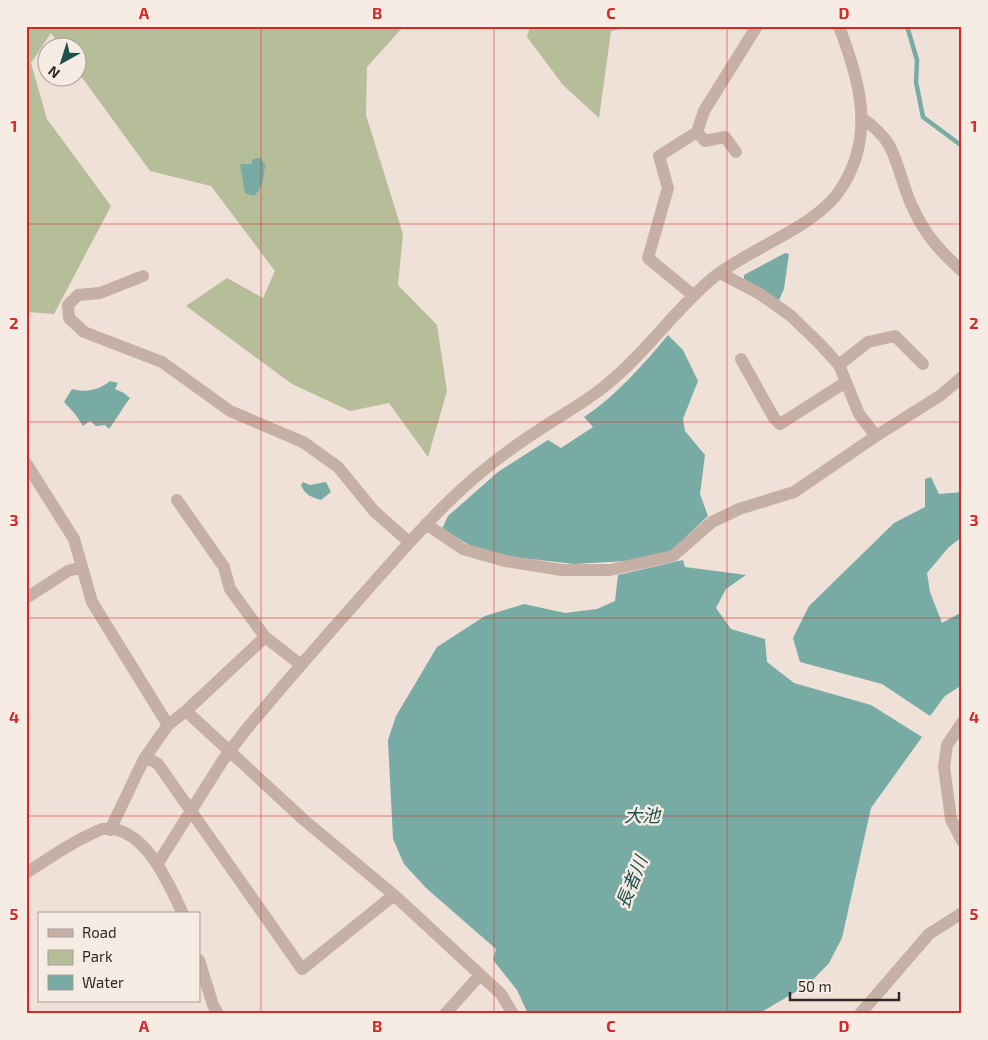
<svg xmlns="http://www.w3.org/2000/svg" width="988" height="1040" font-family="'Exo 2','Noto Sans JP',sans-serif">
	<rect width="100%" height="100%" fill="#efe1d8"/>
	<path fill="#b6bd99" d="M 26,26 L 404,26 L 367,67 L 366,115 L 403,234 L 398,285 L 437,325 L 447,391 L 428,457 L 389,403 L 350,411 L 292,384 L 186,306 L 227,278 L 263,298 L 275,271 L 211,186 L 150,171 L 78,72 L 78,48 L 61,47 L 51,33 L 31,63 L 47,119 L 111,206 L 54,314 L 26,312 Z
		M 530,26 L 631,26 L 611,31 L 599,118 L 563,85 L 527,37 Z"/>
	<path fill="#79aba5" d="M 260,158 L 265,164 C 264,176 263,188 254,196 L 245,193 L 240,164 L 251,164 L 253,159 Z
		M 785,253 L 789,254 L 784,289 L 779,300 L 744,279 L 744,275 Z
		M 668,335 L 683,350 L 698,381 L 683,419 L 685,431 L 705,455 L 700,494 L 708,516 L 670,552 L 627,561 L 574,564 L 514,557 L 473,547 L 442,529 L 448,516 L 498,472 L 548,440 L 561,448 L 593,427 L 584,417 C 617,395 643,365 668,335 Z
		M 110,381 L 118,383 L 115,389 L 124,393 L 130,398 C 122,408 117,419 109,429 L 105,425 L 96,426 L 90,421 L 83,426 L 75,414 L 64,402 L 72,389 C 86,393 99,390 110,381 Z
		M 931,477 L 939,494 L 962,492 L 962,537 L 949,547 L 927,573 L 930,592 L 942,623 L 962,612 L 962,685 L 945,696 L 930,716 L 882,684 L 800,662 L 793,638 L 809,606 L 894,523 L 925,507 L 925,479 Z
		M 303,482 L 310,485 L 326,482 L 331,492 L 321,500 C 311,497 305,495 301,485 Z
		M 683,560 L 685,567 L 746,575 L 726,589 L 716,608 L 731,629 L 765,639 L 767,662 L 794,683 L 871,705 L 922,737 L 871,808 L 842,938 L 829,963 L 809,984 L 758,1014 L 528,1014 L 517,990 L 493,960 L 496,949 L 426,888 L 404,864 L 393,839 L 388,740 L 396,716 L 437,647 L 485,616 L 524,604 L 565,613 L 597,609 L 615,601 L 618,575 Z"/>
	<g fill="none" stroke-linecap="round" stroke-linejoin="round">
		<path stroke="#79aba5" stroke-width="4.5" d="M 907,26 L 917,60 L 916,82 L 923,117 L 962,146"/>
		<path stroke="#c6afa5" stroke-width="12" d="M 861,117 C 872,125 882,133 889,145 C 900,165 903,190 914,210 C 925,235 942,253 962,271
			M 697,132 L 705,141 L 725,137 L 736,152
			M 720,273 L 760,294 L 791,316 L 820,344 L 839,365 L 859,414 L 876,436
			M 143,276 L 100,293 L 78,295 L 68,305 L 69,318 L 84,332 L 162,362 L 230,411 L 303,442 L 338,467 L 374,511 L 409,542
			M 694,296 L 648,258 L 668,188 L 659,156 L 697,132 L 704,111 L 757,26
			M 741,359 L 774,418 L 780,424 L 846,382
			M 839,365 L 868,342 L 895,336 L 923,364
			M 26,463 L 74,539 L 82,567
			M 177,500 L 224,567 L 230,589 L 265,637 L 301,665
			M 426,524 L 463,549 L 505,561 L 562,570 L 610,570 L 673,556 L 712,522 L 739,509 L 794,492 L 876,436 L 941,395 L 962,377
			M 26,598 L 68,571 L 82,567 L 92,602 L 168,725
			M 186,711 L 304,820 L 394,895 L 501,994 L 513,1014
			M 962,723 L 947,745 L 944,767 L 951,819 L 962,841
			M 146,757 L 158,764 L 302,969 L 394,895
			M 110,830 L 144,759 L 168,725 L 186,711 L 265,637
			M 158,863 L 223,760 L 245,731 C 285,683 326,636 368,589 C 402,551 434,513 473,479 C 495,460 520,442 545,426 C 565,413 587,401 606,385 C 646,353 675,309 714,277 C 751,247 818,227 842,187 C 876,133 859,81 839,26
			M 26,873 C 47,860 67,845 89,835 C 93,833 99,830 103,829 C 144,824 169,884 183,914
			M 199,960 L 213,1005 L 218,1014
			M 445,1014 L 480,975
			M 860,1014 L 929,934 L 962,913"/>
	</g>
	<path fill="none" stroke="#d62828" stroke-width="1" stroke-opacity="0.55" d="M 261,26 L 261,1014M 494,26 L 494,1014M 727,26 L 727,1014M 26,224 L 962,224M 26,422 L 962,422M 26,618 L 962,618M 26,816 L 962,816"/>
	<g text-anchor="middle" dominant-baseline="central" stroke-width="5" stroke-linejoin="round" paint-order="stroke">
		<g font-size="18" font-style="italic" fill="#1e514d" stroke="#f7ece4">
			<text x="642" y="815">大池</text>
			<text transform="translate(631 882) rotate(-68)">長者川</text>
		</g>
	</g>
	<rect width="988" height="1040" fill="none" stroke="#f7ece4" stroke-width="55"/>
	<rect x="38" y="912" width="162" height="90" fill="#f7ece4" stroke="#a99e98"/>
	<rect x="48" y="929" width="25" height="8" fill="#c6afa5" stroke="#a99e98"/>
	<text x="82" y="938" font-size="15" fill="#332826">Road</text>
	<rect x="48" y="950" width="25" height="15" fill="#b6bd99" stroke="#a99e98"/>
	<text x="82" y="962" font-size="15" fill="#332826">Park</text>
	<rect x="48" y="975" width="25" height="15" fill="#79aba5" stroke="#a99e98"/>
	<text x="82" y="988" font-size="15" fill="#332826">Water</text>
	<g transform="translate(62 62) rotate(219)"><circle r="24" fill="#f7ece4" stroke="#a99e98"/>
	<path d="M0-4L9 19L0 12L-9 19Z" fill="#1e514d"/>
	<text y="-8" font-size="14" font-weight="bold" text-anchor="middle" fill="#332826">N</text>
	</g>
	<path d="M790 992v8h109v-8" fill="none" stroke="#332826" stroke-width="2.5"/>
	<text x="798" y="992" font-size="15" fill="#332826" stroke="#f7ece4" stroke-width="4" paint-order="stroke">50 m</text>
	<rect x="28" y="28" width="932" height="984" fill="none" stroke="#d62828" stroke-width="2"/>
	<g font-size="16" text-anchor="middle" font-weight="bold" fill="#d62828">
		<text x="144" y="19">A</text>
		<text x="377" y="19">B</text>
		<text x="611" y="19">C</text>
		<text x="844" y="19">D</text>
		<text x="14" y="132">1</text>
		<text x="974" y="132">1</text>
		<text x="14" y="329">2</text>
		<text x="974" y="329">2</text>
		<text x="14" y="526">3</text>
		<text x="974" y="526">3</text>
		<text x="14" y="723">4</text>
		<text x="974" y="723">4</text>
		<text x="14" y="920">5</text>
		<text x="974" y="920">5</text>
		<text x="144" y="1032">A</text>
		<text x="377" y="1032">B</text>
		<text x="611" y="1032">C</text>
		<text x="844" y="1032">D</text>
	</g>
</svg>
